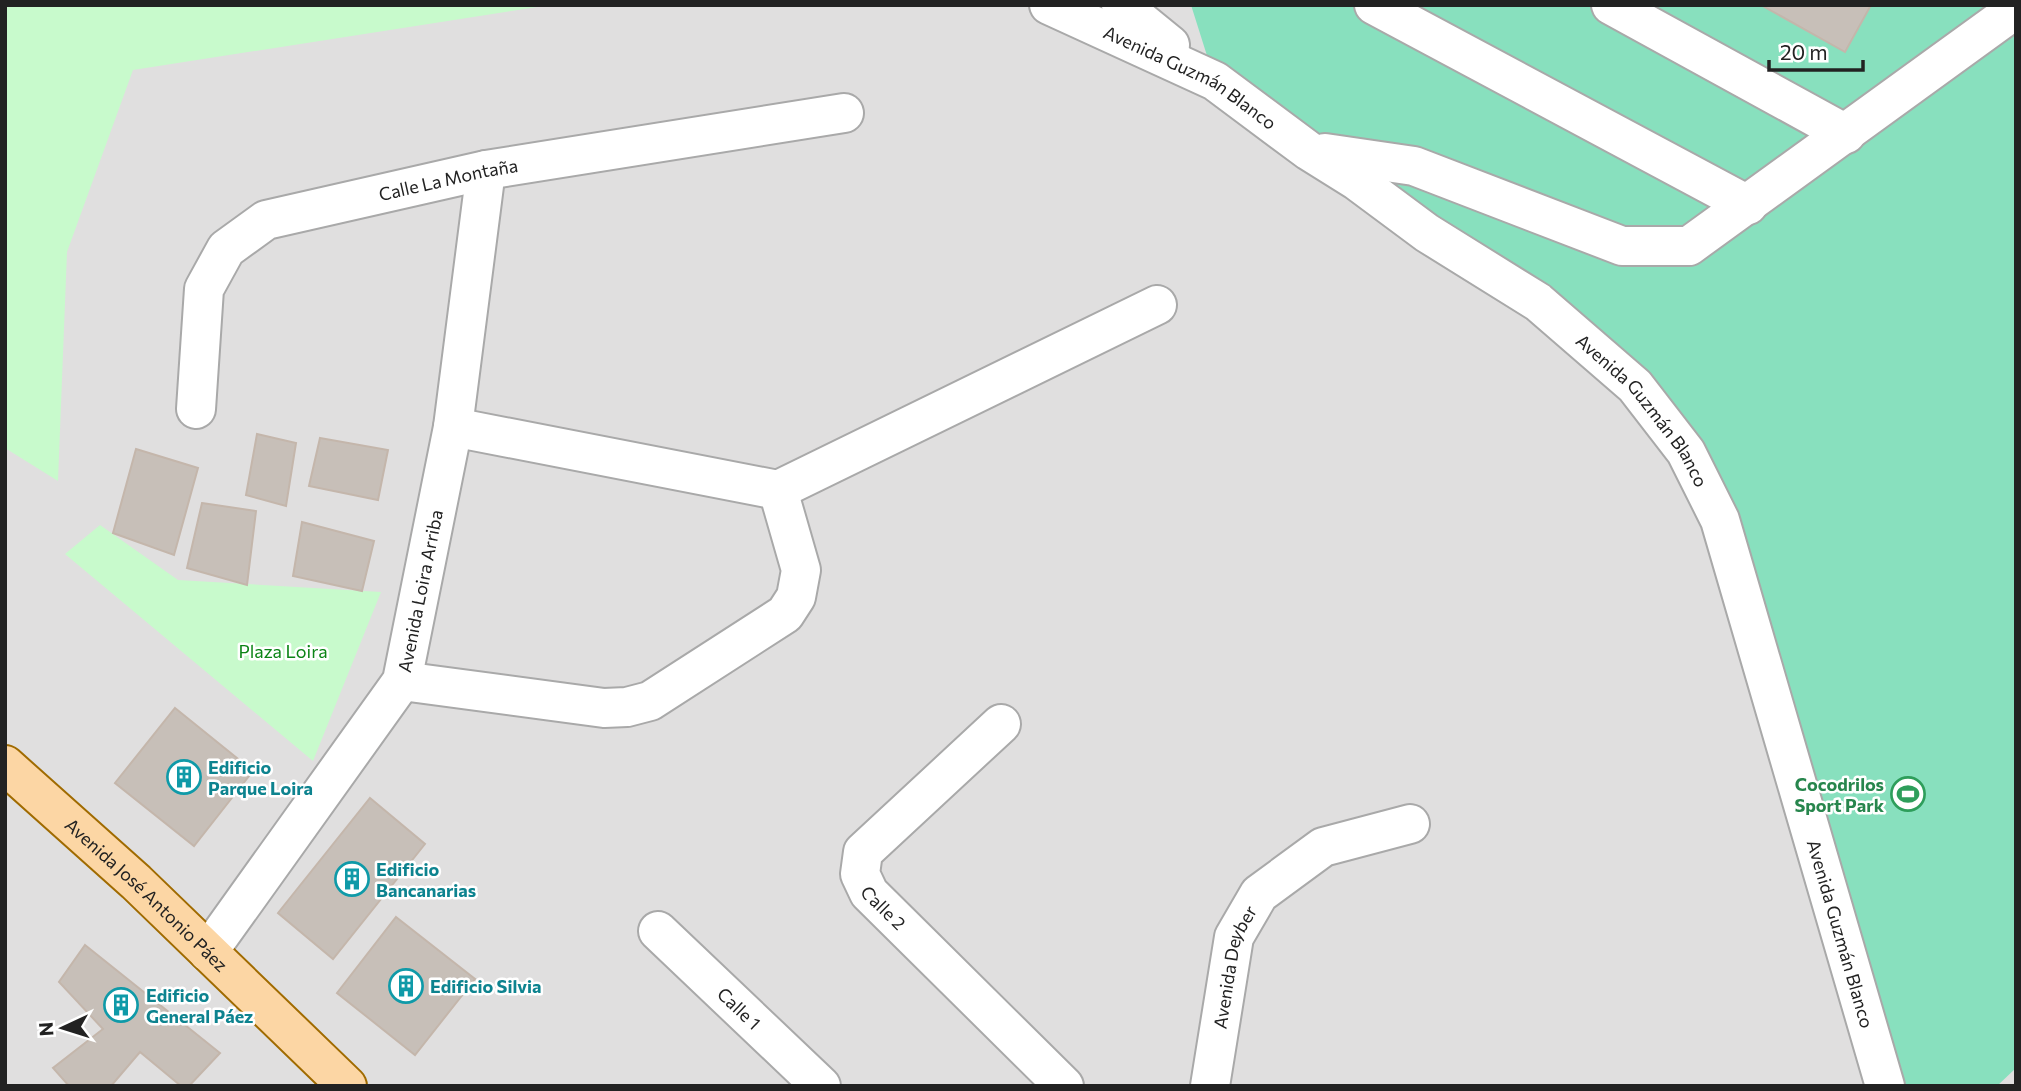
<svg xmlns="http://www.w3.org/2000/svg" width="2021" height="1091" font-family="Commissioner,sans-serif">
	<rect width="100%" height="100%" fill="#f2efe9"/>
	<path fill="#e0dfdf" d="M 5,5 L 2016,5 L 2016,1086 L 5,1086 Z"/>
	<path fill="#c8facc" d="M 5,5 L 550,5 L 133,70 L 67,252 L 58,481 L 5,448 Z
		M 100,525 L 178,580 L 381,592 L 313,761 L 65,554 Z"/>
	<path fill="#88e0be" d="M 1191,5 L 2016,5 L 2016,1068 L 1997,1086 L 1885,1086 L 1720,520 L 1650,406 L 1215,81 Z"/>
	<path fill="#c7bfb8" stroke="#c4b6ab" stroke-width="2" d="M 1761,5 L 1871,5 L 1845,52 Z
		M 257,434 L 296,443 L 286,506 L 246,495 Z
		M 320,438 L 388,450 L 378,500 L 309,486 Z
		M 136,449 L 198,468 L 174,555 L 113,533 Z
		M 202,503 L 256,511 L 247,585 L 187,568 Z
		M 302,522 L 374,541 L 362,591 L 293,576 Z
		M 175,708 L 253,771 L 194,846 L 115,783 Z
		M 370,798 L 425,844 L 333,959 L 278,913 Z
		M 396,917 L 475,979 L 415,1055 L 337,993 Z
		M 85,945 L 220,1053 L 189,1086 L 181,1086 L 140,1052 L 111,1086 L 69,1086 L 53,1068 L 103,1029 L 59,982 Z"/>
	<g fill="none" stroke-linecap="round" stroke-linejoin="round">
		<g stroke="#a9a9a9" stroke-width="42">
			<g id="minor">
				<path id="s1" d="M 1049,5 L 1215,81 L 1309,151 L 1357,181 L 1427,233 L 1538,302 L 1635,386 L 1686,452 L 1720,520 L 1885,1086"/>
				<path d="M 1121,5 L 1170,45"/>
				<path d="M 1374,5 L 1748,205"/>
				<path d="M 1611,5 L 1846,134"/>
				<path d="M 1325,153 L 1414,166 L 1622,246 L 1689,246 L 2016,9"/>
				<path id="s2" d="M 196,409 L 204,289 L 226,249 L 266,220 L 486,170 L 844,113"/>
				<path d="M 453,427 L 778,490 L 1157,305"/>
				<path d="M 402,681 L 604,708 L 627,707 L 650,701 L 785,614 L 796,597 L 801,570 L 778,490"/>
				<path id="s3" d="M 1001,724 L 863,852 L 860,874 L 869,893 L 1064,1086"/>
				<path id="s4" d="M 658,931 L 821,1086"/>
				<path id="s5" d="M 208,952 L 402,681 L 453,427 L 486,170"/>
				<path id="s6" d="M 1210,1086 L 1234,937 L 1259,894 L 1323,847 L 1410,824"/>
			</g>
		</g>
		<g stroke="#a06b00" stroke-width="42">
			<g id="major">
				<path id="s7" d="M 5,765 L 136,882 L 347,1086"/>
			</g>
		</g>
		<use href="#minor" stroke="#fff" stroke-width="38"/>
		<use href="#major" stroke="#fcd6a4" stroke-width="38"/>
	</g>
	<defs>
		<g id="building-ring" transform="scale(1.75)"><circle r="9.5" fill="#fff" stroke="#0f9aa8" stroke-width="1.5"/><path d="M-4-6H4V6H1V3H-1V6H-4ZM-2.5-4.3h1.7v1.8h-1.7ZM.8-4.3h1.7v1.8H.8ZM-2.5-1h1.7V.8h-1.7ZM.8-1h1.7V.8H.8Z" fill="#0f9aa8"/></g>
		<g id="stadium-ring" transform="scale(1.75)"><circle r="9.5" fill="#fff" stroke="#2e9e5b" stroke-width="1.5"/><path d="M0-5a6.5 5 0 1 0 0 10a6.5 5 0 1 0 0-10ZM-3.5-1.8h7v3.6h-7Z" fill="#2e9e5b"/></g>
	</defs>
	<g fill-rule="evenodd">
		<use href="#building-ring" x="184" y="777"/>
		<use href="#stadium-ring" x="1908" y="794"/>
		<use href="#building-ring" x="352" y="879"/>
		<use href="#building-ring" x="406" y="986"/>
		<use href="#building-ring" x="121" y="1005"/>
	</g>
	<g text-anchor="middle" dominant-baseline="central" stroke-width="5" stroke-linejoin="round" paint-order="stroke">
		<g font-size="18" fill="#222" stroke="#fff">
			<text stroke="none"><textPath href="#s1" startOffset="159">Avenida Guzmán Blanco</textPath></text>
			<text stroke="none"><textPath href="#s2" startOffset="402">Calle La Montaña</textPath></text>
			<text stroke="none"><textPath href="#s1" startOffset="726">Avenida Guzmán Blanco</textPath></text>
			<text stroke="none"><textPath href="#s5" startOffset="425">Avenida Loira Arriba</textPath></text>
			<text stroke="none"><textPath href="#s7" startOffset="192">Avenida José Antonio Páez</textPath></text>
			<text stroke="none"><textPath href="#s3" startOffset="252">Calle 2</textPath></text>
			<text stroke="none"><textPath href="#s1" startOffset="1293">Avenida Guzmán Blanco</textPath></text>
			<text stroke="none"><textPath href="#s6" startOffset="122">Avenida Deyber</textPath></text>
			<text stroke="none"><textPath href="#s4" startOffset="112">Calle 1</textPath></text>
		</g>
		<g font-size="18" fill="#0c8416" stroke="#fff">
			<text x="283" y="651">Plaza Loira</text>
		</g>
		<g font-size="18" font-weight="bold" fill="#0d838f" stroke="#fff" text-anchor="start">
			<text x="208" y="767">Edificio<tspan x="208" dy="21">Parque Loira</tspan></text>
			<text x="376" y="869">Edificio<tspan x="376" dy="21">Bancanarias</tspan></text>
			<text x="430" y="986">Edificio Silvia</text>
			<text x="146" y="995">Edificio<tspan x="146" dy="21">General Páez</tspan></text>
		</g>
		<g font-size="18" font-weight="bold" fill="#27864d" stroke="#fff" text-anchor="end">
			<text x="1884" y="784">Cocodrilos<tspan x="1884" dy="21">Sport Park</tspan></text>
		</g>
	</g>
	<rect width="2021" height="1091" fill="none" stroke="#222222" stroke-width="14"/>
	<g transform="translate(63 1028) rotate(266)" stroke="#ffffff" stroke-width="5" paint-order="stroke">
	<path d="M0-5L12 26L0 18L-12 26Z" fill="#222222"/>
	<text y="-10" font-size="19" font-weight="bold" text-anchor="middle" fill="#222222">N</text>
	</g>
	<path d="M1769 60v10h94v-10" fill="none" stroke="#222222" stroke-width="3.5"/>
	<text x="1780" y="60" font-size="21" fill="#222222" stroke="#ffffff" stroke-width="5" paint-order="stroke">20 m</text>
</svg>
